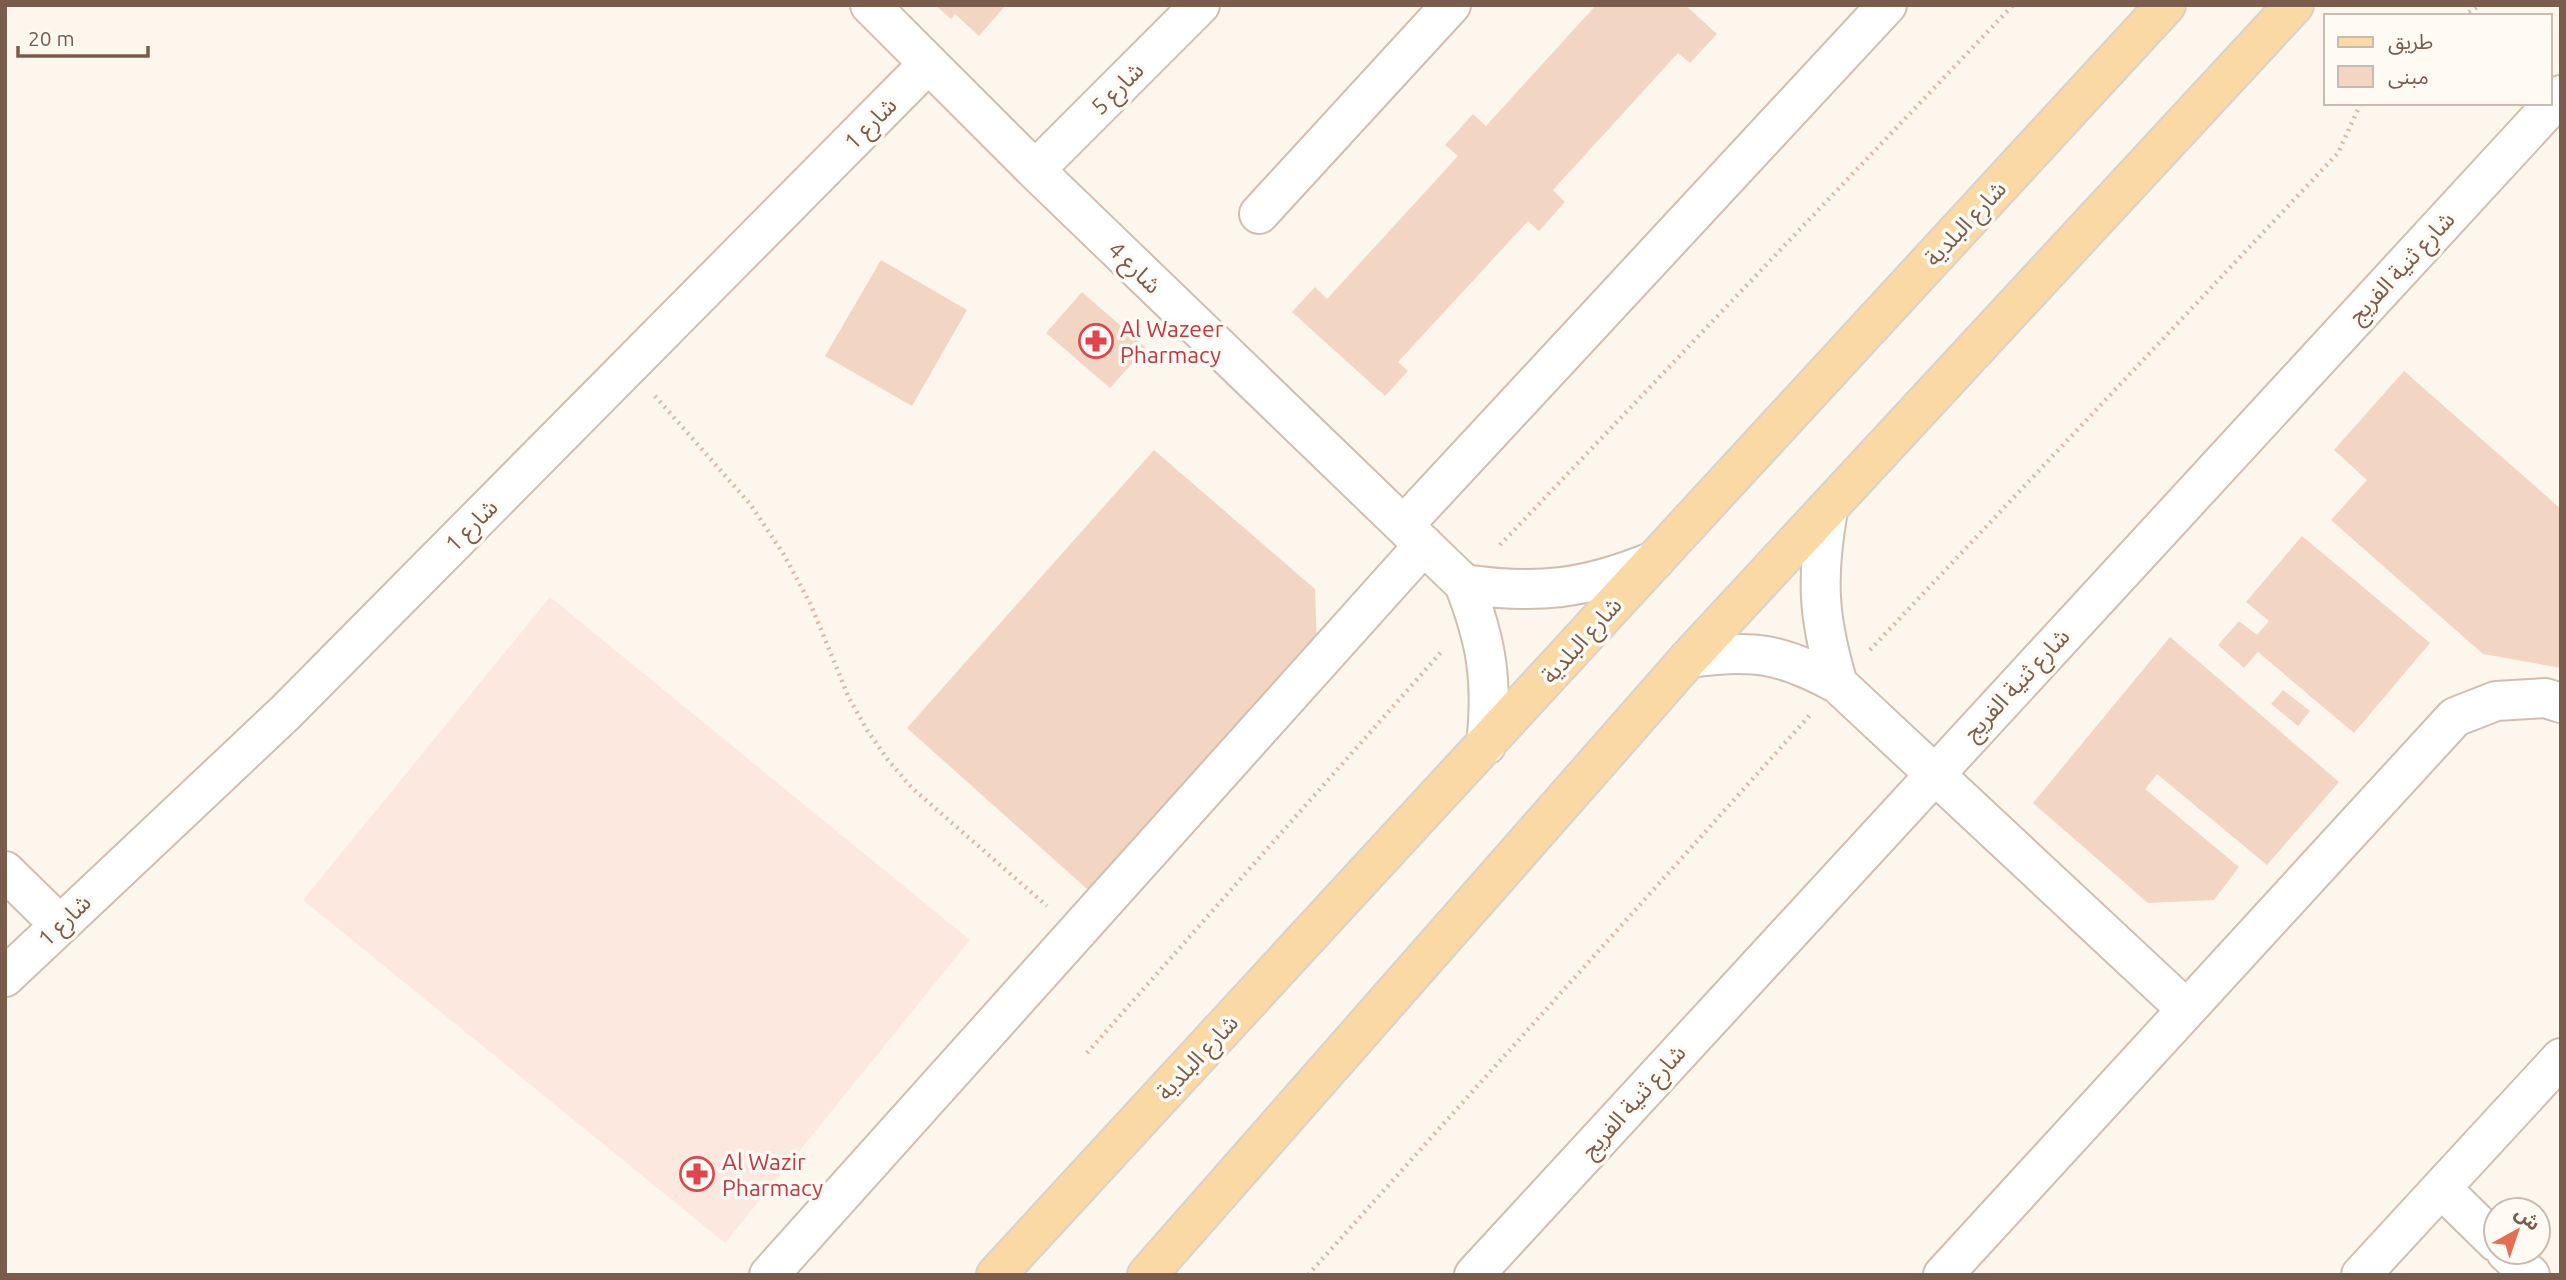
<svg xmlns="http://www.w3.org/2000/svg" width="2566" height="1280" font-family="Ubuntu,'Noto Sans Arabic',sans-serif">
	<rect width="100%" height="100%" fill="#fdf6ec"/>
	<path fill="#fde8e0" d="M 550,597 L 970,940 L 725,1243 L 303,900 Z"/>
	<path fill="#f3d5c3" d="M 935,5 L 1006,5 L 979,36 L 955,14 L 951,19 Z
		M 1596,5 L 1685,5 L 1717,34 L 1690,63 L 1678,53 L 1553,190 L 1565,202 L 1539,231 L 1528,221 L 1398,362 L 1408,371 L 1385,396 L 1292,312 L 1315,287 L 1327,299 L 1458,156 L 1445,145 L 1473,114 L 1486,126 Z
		M 881,260 L 967,310 L 912,406 L 825,356 Z
		M 1082,292 L 1146,348 L 1110,388 L 1046,333 Z
		M 2404,371 L 2561,509 L 2561,668 L 2483,654 L 2331,520 L 2367,480 L 2334,450 Z
		M 1154,450 L 1315,589 L 1317,647 L 1096,897 L 907,728 Z
		M 2302,536 L 2430,643 L 2354,733 L 2258,652 L 2244,668 L 2218,645 L 2239,621 L 2257,635 L 2269,621 L 2246,602 Z
		M 2170,637 L 2339,782 L 2267,865 L 2157,774 L 2145,789 L 2239,867 L 2214,900 L 2148,903 L 2033,803 Z
		M 2283,690 L 2310,711 L 2298,726 L 2271,704 Z"/>
	<g fill="none" stroke-linecap="round" stroke-linejoin="round">
		<g stroke="#d1beb0" stroke-width="42">
			<path id="minor" d="M 870,5 L 1035,170 L 1464,584 C 1487,642 1493,682 1486,745
				M 1035,170 L 1200,5
				M 1259,214 L 1451,5
				M 1828,510 C 1816,578 1818,618 1838,684
				M 1404,525 L 1887,5
				M 1464,584 C 1537,595 1585,589 1654,561
				M 1689,658 C 1753,649 1781,653 1838,684 L 2186,1009
				M 5,871 L 59,924
				M 5,977 L 285,713 L 928,64
				M 2441,1188 L 2496,1242
				M 2506,1252 L 2530,1275
				M 769,1275 L 1424,545
				M 1474,1275 L 2561,95
				M 1943,1275 L 2455,717 L 2496,701 L 2545,698 L 2561,703
				M 2361,1275 L 2561,1058"/>
		</g>
		<g stroke="#dad1cd" stroke-width="42">
			<path id="primary" d="M 996,1275 L 2166,5
				M 1147,1275 L 1689,658 L 2294,5"/>
		</g>
		<path stroke="#d9b8a5" stroke-width="4.5" stroke-dasharray="2 5" stroke-linecap="butt" d="M 2463,16 L 2480,5
			M 655,396 L 750,504 L 783,553 L 811,605 L 849,698 L 867,730 L 888,760 L 912,788 L 1047,906
			M 1500,545 L 2013,5
			M 1870,650 L 2338,153 L 2361,103
			M 1087,1053 L 1441,652
			M 1308,1275 L 1810,715"/>
		<use href="#minor" stroke="#fff" stroke-width="38"/>
		<use href="#primary" stroke="#fbd9a5" stroke-width="38"/>
	</g>
	<defs>
		<g id="pharmacy-ring" transform="scale(1.75)"><circle r="9.5" fill="#fffaf3" stroke="#e0444e" stroke-width="1.5"/><path d="M-2-6h4v4h4v4h-4v4h-4v-4h-4v-4h4Z" fill="#e0444e"/></g>
	</defs>
	<g fill-rule="evenodd">
		<use href="#pharmacy-ring" x="1096" y="341"/>
		<use href="#pharmacy-ring" x="697" y="1174"/>
	</g>
	<g text-anchor="middle" dominant-baseline="central" stroke-width="7" stroke-linejoin="round" paint-order="stroke">
		<g font-size="23" fill="#7a5c4d" stroke="#fffaf3">
			<text transform="translate(1117 88) rotate(-45)">شارع 5</text>
			<text transform="translate(870 123) rotate(-45)">شارع 1</text>
			<text transform="translate(1965 223) rotate(-47)">شارع البلدية</text>
			<text transform="translate(1135 267) rotate(44)">شارع 4</text>
			<text transform="translate(2401 267) rotate(-47)">شارع ثنية الفريج</text>
			<text transform="translate(471 525) rotate(-45)">شارع 1</text>
			<text transform="translate(1581 640) rotate(-48)">شارع البلدية</text>
			<text transform="translate(2016 684) rotate(-47)">شارع ثنية الفريج</text>
			<text transform="translate(64 920) rotate(-44)">شارع 1</text>
			<text transform="translate(1197 1057) rotate(-47)">شارع البلدية</text>
			<text transform="translate(1633 1101) rotate(-48)">شارع ثنية الفريج</text>
		</g>
		<g font-size="23" fill="#be3a42" stroke="#fffaf3" text-anchor="start">
			<text x="1120" y="328">Al Wazeer<tspan x="1120" dy="26">Pharmacy</tspan></text>
			<text x="722" y="1161">Al Wazir<tspan x="722" dy="26">Pharmacy</tspan></text>
		</g>
	</g>
	<rect width="2566" height="1280" fill="none" stroke="#7a5c4d" stroke-width="14"/>
	<rect x="2324" y="14" width="228" height="91" fill="#fffaf3" stroke="#cabbb1" stroke-width="2"/>
	<rect x="2338" y="37" width="35" height="10" fill="#fbd9a5" stroke="#cabbb1" stroke-width="2"/>
	<text x="2388" y="49" font-size="21" fill="#7a5c4d">طريق</text>
	<rect x="2338" y="66" width="35" height="21" fill="#f3d5c3" stroke="#cabbb1" stroke-width="2"/>
	<text x="2388" y="84" font-size="21" fill="#7a5c4d">مبنى</text>
	<g transform="translate(2517 1231) rotate(40)"><circle r="33" fill="#fffaf3" stroke="#cabbb1" stroke-width="2"/>
	<path d="M0-5L12 26L0 18L-12 26Z" fill="#e76f51"/>
	<text y="-10" font-size="19" font-weight="bold" text-anchor="middle" fill="#7a5c4d">ش</text>
	</g>
	<path d="M18 46v10h130v-10" fill="none" stroke="#7a5c4d" stroke-width="3.5"/>
	<text x="28" y="46" font-size="21" fill="#7a5c4d" stroke="#fffaf3" stroke-width="5" paint-order="stroke">20 m</text>
</svg>
